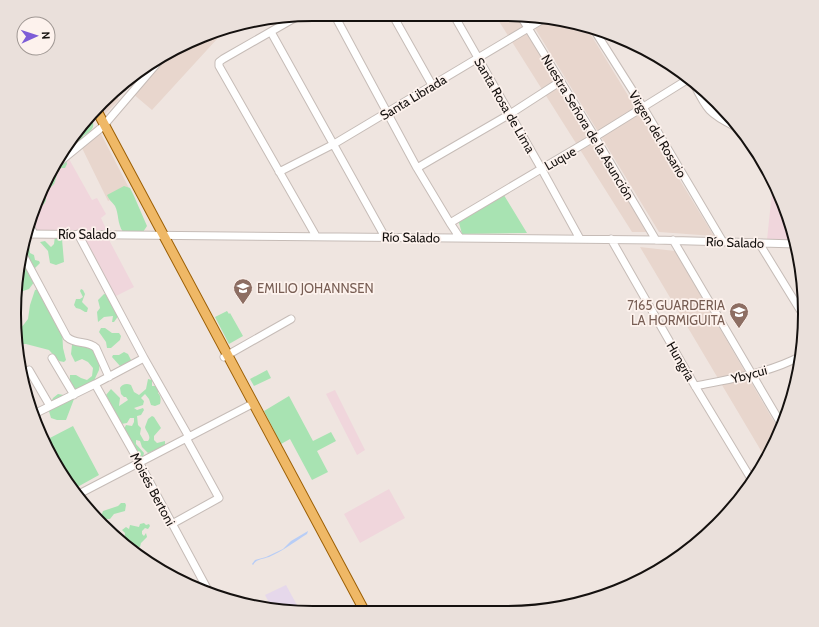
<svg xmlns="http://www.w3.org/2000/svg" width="819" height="627" font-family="Cabin,sans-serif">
	<rect width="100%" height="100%" fill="#efe5e0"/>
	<path fill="#e8d6cd" d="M 495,15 L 516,15 L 652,232 L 632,232 Z
		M 527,15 L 585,25 L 714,236 L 659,232 Z
		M 228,27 L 152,110 L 132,93 L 173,50 Z
		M 115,92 L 119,100 L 103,116 L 98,106 L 102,102 Z
		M 100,132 L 130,190 L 108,201 L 82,148 Z
		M 640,247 L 675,251 L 780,432 L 766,459 Z"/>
	<path fill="#f0d6dc" d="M 69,159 L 92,200 L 97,198 L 106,214 L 101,218 L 107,231 L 36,233 L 30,222 L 48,178 Z
		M 773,182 L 782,199 L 795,240 L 767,240 Z
		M 86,238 L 108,238 L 134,287 L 114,297 L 84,240 Z
		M 335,390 L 365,450 L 357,455 L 326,394 Z
		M 389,489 L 405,518 L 360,543 L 344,514 Z"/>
	<path fill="#e6d8eb" d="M 286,585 L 298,607 L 292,610 L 273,610 L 265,595 Z"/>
	<path fill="#a8e3b2" d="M 90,117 C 97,126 92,131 83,136 L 85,140 L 83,148 L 72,155 L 66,160 L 67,164 L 65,168 L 61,168 C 55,175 57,178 54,184 C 51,188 47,189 45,194 C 47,200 46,202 42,206 L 38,204 L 54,164 Z
		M 124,186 L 130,188 L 134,196 L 147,226 L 143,232 L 123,232 C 117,223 119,214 115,206 C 112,202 109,200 107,195 Z
		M 502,192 L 527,233 L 462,234 L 458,219 Z
		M 60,234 L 62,239 L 64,262 L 56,265 L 50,263 L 48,251 L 40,242 L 45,241 L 51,247 L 54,244 L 55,236 Z
		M 30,238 L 31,239 L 29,245 L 30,253 L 34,255 L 35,260 L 39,261 L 40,263 L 35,268 L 30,263 L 26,253 L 23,248 L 23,242 Z
		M 22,253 L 35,281 L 29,289 L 17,293 Z
		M 41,288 L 62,328 L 63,348 L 66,360 L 64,362 L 59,361 L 49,350 L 26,344 L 18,344 L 16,332 L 18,332 L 28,319 L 30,305 L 35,290 Z
		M 81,289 L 83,290 L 85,294 L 82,302 L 88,308 L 87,312 L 85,312 L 80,309 L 76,308 L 74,305 L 76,299 L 80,299 L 83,297 L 80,291 Z
		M 104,294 L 108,295 L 109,300 L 111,301 L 119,315 L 114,322 L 112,322 L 113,316 L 104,317 L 98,322 L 97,312 L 100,308 L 98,300 Z
		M 227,311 L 229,314 L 230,313 L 243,336 L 229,344 L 215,317 Z
		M 101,328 L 105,328 L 112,333 L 119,333 L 121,336 L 120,340 L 111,348 L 107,348 L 106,342 L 99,332 Z
		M 77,343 L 90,343 L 100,360 L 99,370 L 90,389 L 74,399 L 66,420 L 57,420 L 51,418 L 48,408 L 53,398 L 58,394 L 69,396 L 70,375 L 76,375 L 81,378 L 87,380 L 92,376 L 93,368 L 88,362 L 82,359 L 75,362 L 71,354 L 72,345 Z
		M 124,352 L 128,354 L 132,362 L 120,366 L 112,357 L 113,355 L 119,355 Z
		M 267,370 L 271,378 L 254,386 L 250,379 Z
		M 148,379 L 152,380 L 152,386 L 156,386 L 159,391 L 158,393 C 161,396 161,400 160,404 L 155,406 L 151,405 L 149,399 L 145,394 L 141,398 L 144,401 L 143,405 L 134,408 L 137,410 L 143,408 L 144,410 L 141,415 L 137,416 L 138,425 L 141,428 L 140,434 L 144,441 L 148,441 C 152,436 146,432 145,427 L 148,419 L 152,416 L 154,417 L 161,428 L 154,436 L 154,440 L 157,443 L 165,441 L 165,446 L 148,453 L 142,447 L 140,441 L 136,440 L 136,444 L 144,453 L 143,457 L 141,458 L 139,457 L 124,429 L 126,425 L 132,426 L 134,422 L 134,418 L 130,418 L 127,423 L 121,424 L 106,395 L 111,389 L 120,398 L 119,406 L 128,400 L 126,397 L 124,397 L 121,394 L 120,388 C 122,384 127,383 131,385 L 134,392 L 139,395 L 146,389 Z
		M 289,396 L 313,441 L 331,432 L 336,441 L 317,451 L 328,472 L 312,480 L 290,439 L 281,444 L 264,411 Z
		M 789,404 L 784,421 L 779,412 Z
		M 73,426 L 99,475 L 72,490 L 64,480 L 46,440 Z
		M 121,503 L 125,503 L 126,505 L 125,511 L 114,514 L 110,519 L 103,519 L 100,522 L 95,517 L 102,514 L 103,511 L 118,506 Z
		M 144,523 L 146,525 L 149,524 L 150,526 L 148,529 L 145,528 L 142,531 L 142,534 L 144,536 L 146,533 L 147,537 L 141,543 L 140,547 C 134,547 131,543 124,542 L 125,533 L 122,530 L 126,527 L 129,529 L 130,525 L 139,527 L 140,524 Z"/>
	<path fill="#b8cdf6" d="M 308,531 L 307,534 C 294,542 283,551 269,557 C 263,559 256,559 253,565 L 252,564 L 255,560 L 266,557 L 283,549 L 291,541 Z"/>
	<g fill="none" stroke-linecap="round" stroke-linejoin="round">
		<g stroke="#c6bcb7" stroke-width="9">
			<path id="minor" d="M 334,14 L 417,168 L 450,223 L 460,238
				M 392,14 L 432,85
				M 453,14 L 541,168 L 580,239
				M 520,15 L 595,137 L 656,240
				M 298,16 L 223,59 L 219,62 L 219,66 L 316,236
				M 593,28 L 643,107 L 723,242
				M 271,32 L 385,237
				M 692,80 C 706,108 707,113 736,127
				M 105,124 L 165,54
				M 52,168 L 101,128
				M 417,168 L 510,114 L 561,81
				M 279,172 L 334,144 L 545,18
				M 450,223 L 595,137 L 690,78
				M 29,224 L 34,234
				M 25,234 L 656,240 L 796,244
				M 78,234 L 144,358 L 189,437
				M 611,239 L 695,386 L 753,482
				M 673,240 L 783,427
				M 759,243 L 805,318
				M 22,253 L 67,337 C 75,345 88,340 96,348 L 109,377
				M 224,357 L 291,319
				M 52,358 L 74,395
				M 29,370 L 50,406
				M 95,384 L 139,462 L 210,594
				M 695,386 C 731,379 769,373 801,356
				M 34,414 L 95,384 L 144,358
				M 77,495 L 254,403
				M 172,524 L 219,498 L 186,438"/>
		</g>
		<g stroke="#9c5f05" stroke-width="11">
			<path id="major" d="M 96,109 L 364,610"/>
		</g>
		<use href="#minor" stroke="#fff" stroke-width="7"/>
		<use href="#major" stroke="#efb866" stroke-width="9"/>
	</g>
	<defs>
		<g id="school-pin" transform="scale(1)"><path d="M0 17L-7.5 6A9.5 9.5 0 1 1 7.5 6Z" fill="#8d6e63" stroke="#fdf2ed"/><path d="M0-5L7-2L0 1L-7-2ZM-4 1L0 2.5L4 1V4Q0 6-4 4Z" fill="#fff"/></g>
	</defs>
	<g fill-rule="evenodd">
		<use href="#school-pin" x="243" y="288"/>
		<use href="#school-pin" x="739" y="312"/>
	</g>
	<g text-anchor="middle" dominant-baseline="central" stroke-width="3.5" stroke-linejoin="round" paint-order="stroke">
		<g font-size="13" fill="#15110f" stroke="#fdf2ed">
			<text transform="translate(413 97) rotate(-31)">Santa Librada</text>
			<text transform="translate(505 105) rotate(60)">Santa Rosa de Lima</text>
			<text transform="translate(588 127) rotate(59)">Nuestra Señora de la Asunción</text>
			<text transform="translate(658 134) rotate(59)">Virgen del Rosario</text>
			<text transform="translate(560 158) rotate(-30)">Luque</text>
			<text x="87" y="234">Río Salado</text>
			<text transform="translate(411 237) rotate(1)">Río Salado</text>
			<text transform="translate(735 242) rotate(2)">Río Salado</text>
			<text transform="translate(681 361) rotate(60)">Hungría</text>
			<text transform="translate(749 374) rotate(-15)">Ybycui</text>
			<text transform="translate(153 489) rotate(62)">Moisés Bertoni</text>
		</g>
		<g font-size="13" fill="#785e54" stroke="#fdf2ed" text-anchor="start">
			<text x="257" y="288">EMILIO JOHANNSEN</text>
			<text x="725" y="305" text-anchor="end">7165 GUARDERIA<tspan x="725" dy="15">LA HORMIGUITA</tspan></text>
		</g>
	</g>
	<path d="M0 0H819V627H0ZM313 21H506A292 292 0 0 1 798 313V314A292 292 0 0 1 506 606H313A292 292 0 0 1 21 314V313A292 292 0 0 1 313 21Z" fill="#eae0db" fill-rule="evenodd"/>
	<path fill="none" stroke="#15110f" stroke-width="2" d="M313 21H506A292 292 0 0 1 798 313V314A292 292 0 0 1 506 606H313A292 292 0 0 1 21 314V313A292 292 0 0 1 313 21Z"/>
	<g transform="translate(36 36) rotate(87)"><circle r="19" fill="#fdf2ed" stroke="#a09894"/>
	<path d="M0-3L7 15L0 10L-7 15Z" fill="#7d5cd7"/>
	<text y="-6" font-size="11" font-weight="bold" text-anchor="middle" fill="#15110f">N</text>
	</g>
</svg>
